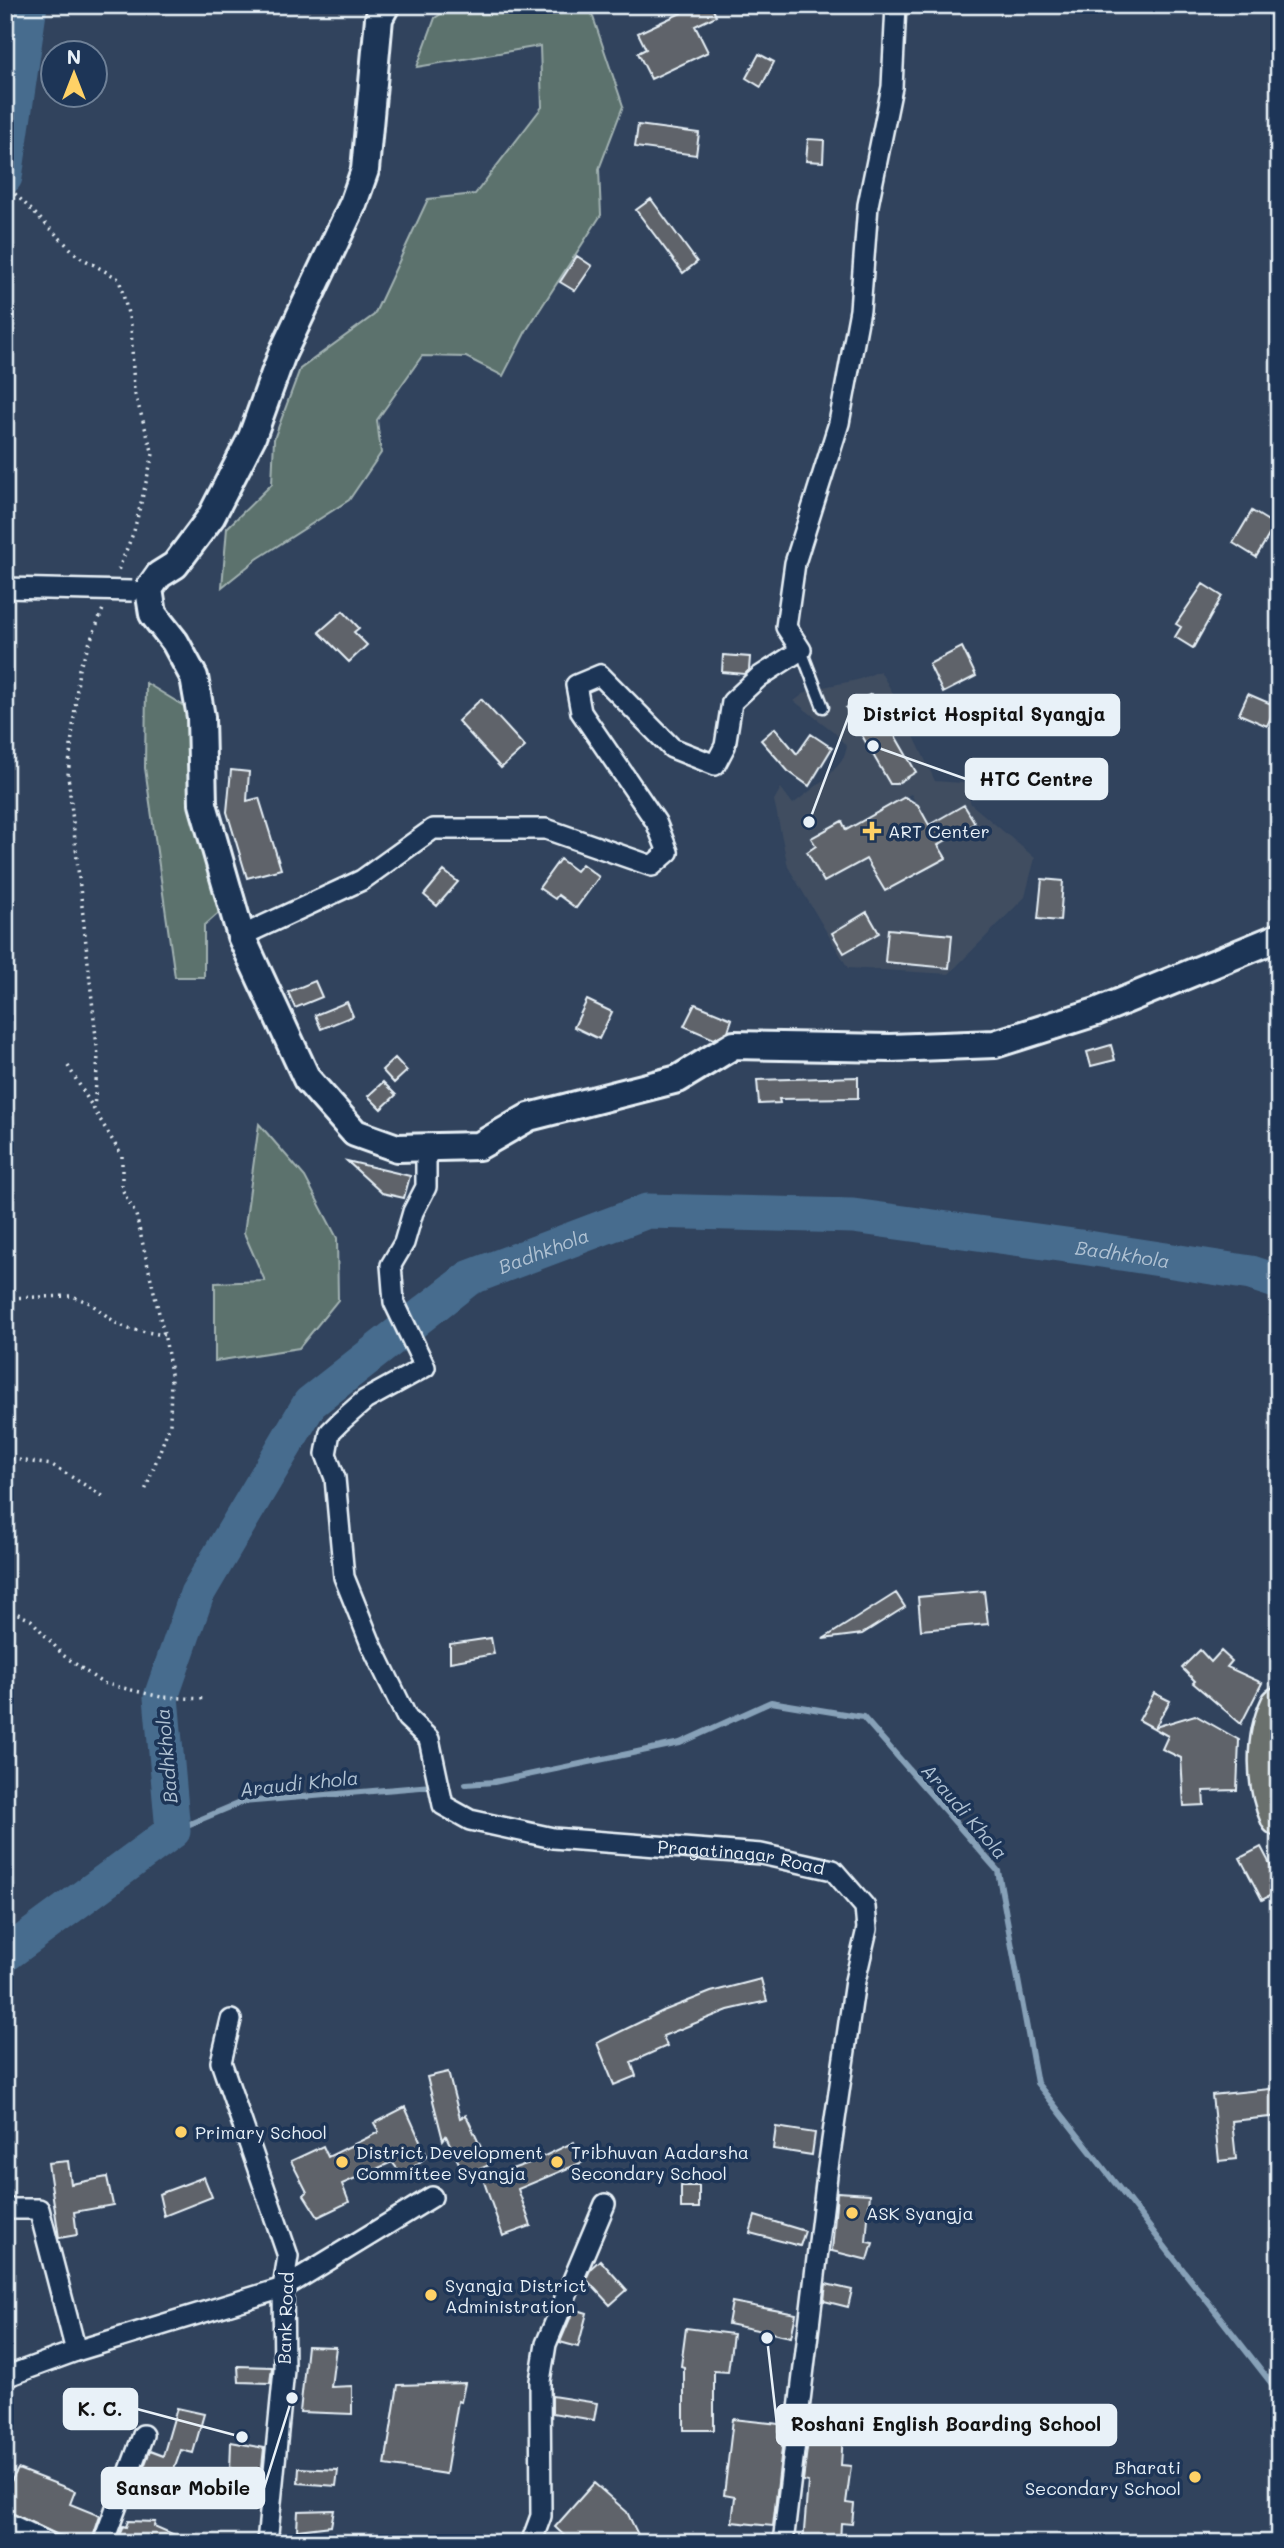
<svg xmlns="http://www.w3.org/2000/svg" width="1284" height="2548" font-family="Mali,sans-serif">
	<rect width="100%" height="100%" fill="#31435d"/>
	<filter id="ink" filterUnits="userSpaceOnUse"><feTurbulence type="fractalNoise" baseFrequency=".0143" numOctaves="2"/><feDisplacementMap in="SourceGraphic" scale="14" xChannelSelector="R" yChannelSelector="G"/><feConvolveMatrix kernelMatrix="1 2 1 2 8 2 1 2 1" color-interpolation-filters="sRGB"/></filter>
	<g filter="url(#ink)">
		<path fill="#3f4d61" fill-rule="evenodd" d="M 880,671 L 898,702 L 935,781 L 963,783 L 971,804 L 1035,858 L 1025,897 L 949,974 L 848,968 L 788,867 L 774,800 L 781,788 L 793,804 L 828,777 L 844,757 L 847,747 L 834,732 L 794,701 L 809,690 L 857,680 ZM 871,694 L 915,772 L 892,786 L 847,708 ZM 911,794 L 946,858 L 910,880 L 890,845 L 824,882 L 807,852 L 816,846 L 811,837 L 841,821 L 846,830 ZM 867,912 L 879,932 L 844,953 L 832,933 ZM 888,929 L 952,935 L 949,968 L 885,962 Z"/>
		<path fill="#5b726d" stroke="#a2b2b2" stroke-width="2" d="M 454,5 L 589,5 L 623,106 L 599,169 L 601,215 L 526,331 L 503,376 L 466,357 L 422,356 L 377,420 L 381,453 L 349,500 L 257,559 L 222,587 L 227,528 L 272,484 L 274,439 L 300,369 L 374,315 L 428,199 L 475,194 L 542,107 L 540,46 L 417,67 L 435,18 Z
			M 146,683 L 187,708 L 229,904 L 204,926 L 204,977 L 175,977 L 145,768 Z
			M 259,1124 L 305,1177 L 337,1238 L 338,1300 L 299,1348 L 215,1361 L 215,1283 L 265,1281 L 244,1233 Z"/>
		<g fill="none" stroke-linecap="round" stroke-linejoin="round">
			<path stroke="#87a1b8" stroke-width="6" d="M 466,1784 L 494,1782 L 680,1743 L 771,1702 L 863,1717 L 998,1871 L 1037,2083 L 1279,2393
				M 173,1831 L 242,1802 L 432,1786"/>
			<g stroke="#476c8e" stroke-width="35">
				<path d="M 5,177 L 30,5"/>
				<path id="s1" d="M 5,1955 L 173,1831 L 161,1697 L 197,1594 L 310,1403 L 469,1278 L 647,1211 L 853,1216 L 1088,1248 L 1251,1273 L 1279,1282"/>
			</g>
		</g>
		<path fill="#5f646a" stroke="#e8f1f8" stroke-width="2" d="M 698,5 L 711,5 L 716,16 L 695,26 L 708,52 L 651,79 L 638,53 L 646,49 L 638,33 Z
			M 759,54 L 774,62 L 761,87 L 746,78 Z
			M 638,125 L 699,133 L 696,155 L 635,147 Z
			M 808,139 L 824,140 L 823,162 L 806,161 Z
			M 651,199 L 697,262 L 683,273 L 636,210 Z
			M 577,256 L 592,266 L 575,291 L 560,282 Z
			M 1252,511 L 1275,525 L 1256,557 L 1233,543 Z
			M 1203,584 L 1222,596 L 1193,648 L 1175,637 L 1181,627 L 1176,624 Z
			M 343,611 L 359,628 L 354,632 L 367,645 L 349,662 L 319,632 Z
			M 962,647 L 976,676 L 943,693 L 929,664 Z
			M 723,655 L 750,657 L 749,670 L 745,674 L 722,672 Z
			M 871,694 L 916,772 L 896,784 L 890,784 L 846,708 Z
			M 1248,694 L 1276,706 L 1267,726 L 1239,714 Z
			M 481,699 L 525,747 L 501,768 L 458,721 Z
			M 775,728 L 797,754 L 811,734 L 832,748 L 809,786 L 788,771 L 761,740 Z
			M 231,770 L 249,772 L 247,801 L 259,798 L 281,869 L 247,878 L 227,812 Z
			M 905,797 L 918,805 L 929,825 L 964,805 L 975,823 L 938,845 L 946,858 L 885,891 L 866,859 L 824,882 L 807,852 L 816,846 L 811,838 L 842,821 L 846,830 Z
			M 560,859 L 576,871 L 582,864 L 599,877 L 576,908 L 558,895 L 555,899 L 539,888 Z
			M 444,871 L 458,882 L 437,906 L 424,895 Z
			M 1042,879 L 1063,881 L 1060,921 L 1038,919 Z
			M 867,912 L 879,933 L 844,953 L 832,933 Z
			M 888,929 L 952,935 L 949,968 L 885,962 Z
			M 315,981 L 322,997 L 295,1008 L 288,992 Z
			M 587,1000 L 612,1012 L 599,1039 L 574,1027 Z
			M 347,1002 L 353,1016 L 321,1029 L 315,1015 Z
			M 695,1004 L 732,1019 L 728,1031 L 714,1039 L 684,1026 Z
			M 1111,1045 L 1115,1060 L 1091,1066 L 1087,1052 Z
			M 395,1058 L 407,1071 L 394,1083 L 382,1070 Z
			M 858,1077 L 858,1098 L 779,1099 L 780,1103 L 759,1104 L 757,1080 Z
			M 383,1082 L 396,1095 L 381,1109 L 368,1096 Z
			M 347,1161 L 410,1176 L 404,1198 L 382,1193 Z
			M 984,1591 L 988,1624 L 921,1630 L 918,1597 Z
			M 896,1593 L 905,1607 L 862,1634 L 823,1639 Z
			M 491,1638 L 494,1654 L 450,1662 L 450,1644 Z
			M 1200,1650 L 1211,1662 L 1221,1651 L 1232,1661 L 1227,1667 L 1262,1683 L 1241,1724 L 1193,1683 L 1195,1681 L 1182,1668 Z
			M 1154,1693 L 1170,1701 L 1155,1727 L 1195,1715 L 1239,1740 L 1237,1790 L 1203,1791 L 1204,1805 L 1184,1806 L 1181,1758 L 1162,1749 L 1168,1736 L 1139,1720 Z
			M 1261,1847 L 1279,1881 L 1279,1891 L 1262,1900 L 1240,1858 Z
			M 761,1979 L 767,2001 L 728,2010 L 663,2036 L 667,2046 L 631,2062 L 636,2076 L 614,2085 L 597,2043 L 663,2011 L 711,1992 Z
			M 448,2072 L 460,2118 L 466,2115 L 489,2165 L 465,2176 L 446,2136 L 443,2140 L 427,2077 Z
			M 1279,2088 L 1279,2116 L 1232,2121 L 1236,2159 L 1219,2161 L 1212,2095 Z
			M 405,2107 L 427,2156 L 403,2176 L 392,2162 L 342,2184 L 349,2202 L 318,2217 L 304,2195 L 307,2192 L 291,2161 L 323,2146 L 328,2157 L 379,2132 L 374,2123 Z
			M 776,2127 L 815,2133 L 812,2155 L 773,2149 Z
			M 574,2142 L 583,2162 L 518,2189 L 531,2226 L 503,2236 L 483,2179 L 532,2162 Z
			M 68,2161 L 71,2184 L 107,2177 L 113,2205 L 74,2212 L 77,2235 L 59,2238 L 48,2163 Z
			M 204,2177 L 212,2197 L 164,2216 L 159,2194 Z
			M 681,2186 L 699,2186 L 699,2208 L 681,2208 Z
			M 837,2192 L 870,2194 L 866,2242 L 873,2243 L 868,2260 L 832,2251 Z
			M 755,2216 L 805,2231 L 800,2246 L 750,2233 Z
			M 600,2260 L 627,2290 L 610,2305 L 586,2279 L 591,2268 Z
			M 826,2284 L 852,2290 L 848,2307 L 824,2301 Z
			M 732,2302 L 796,2314 L 791,2337 L 728,2324 Z
			M 574,2309 L 587,2313 L 578,2347 L 560,2342 Z
			M 686,2328 L 733,2334 L 728,2372 L 714,2371 L 714,2430 L 684,2430 L 684,2367 L 681,2366 Z
			M 307,2346 L 336,2347 L 331,2387 L 352,2386 L 352,2414 L 300,2412 Z
			M 238,2366 L 272,2367 L 270,2383 L 239,2382 Z
			M 465,2383 L 461,2402 L 458,2401 L 446,2474 L 385,2465 L 398,2385 Z
			M 552,2396 L 597,2403 L 594,2420 L 552,2413 Z
			M 177,2408 L 204,2414 L 193,2453 L 181,2450 L 161,2506 L 133,2496 L 150,2451 L 163,2456 Z
			M 733,2419 L 779,2424 L 779,2431 L 784,2431 L 773,2526 L 732,2522 L 735,2497 L 724,2495 Z
			M 809,2433 L 843,2435 L 841,2465 L 851,2466 L 846,2503 L 854,2504 L 852,2524 L 841,2523 L 840,2543 L 803,2543 L 808,2482 L 803,2481 Z
			M 231,2442 L 264,2448 L 258,2505 L 229,2501 Z
			M 299,2468 L 338,2470 L 336,2486 L 298,2483 Z
			M 18,2469 L 75,2491 L 70,2504 L 100,2516 L 91,2543 L 58,2535 L 5,2510 L 5,2492 Z
			M 594,2483 L 627,2512 L 642,2543 L 572,2543 L 555,2527 Z
			M 334,2510 L 331,2526 L 297,2530 L 298,2511 Z
			M 128,2521 L 155,2522 L 154,2526 L 193,2543 L 116,2543 L 123,2526 L 126,2527 Z"/>
		<g fill="none" stroke-linecap="round" stroke-linejoin="round">
			<g stroke="#e8f1f8" stroke-width="15">
				<path id="lane" d="M 801,650 L 823,707"/>
			</g>
			<g stroke="#e8f1f8" stroke-width="24">
				<g id="street">
					<path d="M 241,936 L 362,880 L 433,829 L 546,829 L 652,866 L 668,852 L 656,822 L 581,712 L 576,685 L 600,675 L 672,748 L 715,765 L 725,746 L 732,702 L 759,677 L 801,650 L 786,627 L 795,563 L 839,423 L 860,310 L 868,205 L 892,87 L 896,5"/>
					<path id="s2" d="M 426,1149 L 426,1187 L 413,1212 L 404,1243 L 391,1265 L 394,1302 L 425,1367 L 365,1400 L 340,1422 L 330,1432 L 326,1454 L 335,1478 L 344,1577 L 371,1644 L 407,1718 L 429,1739 L 443,1805 L 470,1820 L 553,1838 L 761,1854 L 833,1870 L 865,1907 L 867,1929 L 855,1981 L 827,2175 L 783,2543"/>
					<path d="M 231,2020 L 221,2062 L 288,2256 L 283,2288 L 284,2370 L 267,2543"/>
					<path d="M 5,2209 L 39,2209 L 76,2351"/>
					<path d="M 5,2377 L 76,2351 L 283,2288 L 432,2197"/>
					<path d="M 5,2522 L 49,2543"/>
					<path d="M 103,2543 L 143,2435"/>
					<path d="M 531,2543 L 541,2516 L 540,2381 L 546,2344 L 605,2204"/>
				</g>
			</g>
			<g stroke="#e8f1f8" stroke-width="32">
				<path id="secondary" d="M 386,5 L 379,18 L 365,170 L 353,204 L 282,354 L 252,437 L 211,517 L 175,565 L 159,575 L 149,589 L 153,614 L 175,642 L 194,677 L 201,717 L 203,804 L 241,936 L 307,1079 L 355,1133 L 397,1148 L 479,1146 L 529,1117 L 678,1079 L 734,1045 L 890,1048 L 995,1044 L 1096,1012 L 1279,937"/>
			</g>
			<g stroke="#e8f1f8" stroke-width="40">
				<path id="highway" d="M 1279,1705 C 1263,1738 1264,1785 1279,1818"/>
			</g>
			<path stroke="#e8f1f8" stroke-width="3.5" stroke-dasharray="2 5" stroke-linecap="butt" d="M 5,184 L 78,256 L 119,279 L 131,325 L 134,391 L 153,454 L 134,531 L 117,573
				M 68,1066 L 122,1156 L 122,1189 L 136,1215 L 166,1343 L 171,1373 L 170,1424 L 145,1491
				M 94,1109 L 98,1056 L 68,775 L 79,669 L 103,609
				M 5,1298 L 72,1296 L 90,1303 L 116,1323 L 129,1329 L 164,1335
				M 5,1458 L 52,1465 L 106,1498
				M 5,1608 L 31,1620 L 63,1655 L 102,1683 L 161,1697 L 205,1699"/>
			<use href="#lane" stroke="#1d3557" stroke-width="10"/>
			<use href="#street" stroke="#1d3557" stroke-width="19"/>
			<use href="#secondary" stroke="#1d3557" stroke-width="26"/>
			<use href="#highway" stroke="#6b706d" stroke-width="35"/>
			<g stroke="#e8f1f8" stroke-width="24" stroke-linecap="butt">
				<path id="street-bridge" d="M 5,588 L 132,591"/>
			</g>
			<use href="#street-bridge" stroke="#1d3557" stroke-width="19"/>
		</g>
	</g>
	<g fill="#ffd166" stroke="#1d3557" stroke-width="2.5">
		<path d="M868.5 820.5h7v7h7v7h-7v7h-7v-7h-7v-7h7z"/>
		<circle cx="181" cy="2132" r="7"/>
		<circle cx="342" cy="2162" r="7"/>
		<circle cx="557" cy="2162" r="7"/>
		<circle cx="852" cy="2213" r="7"/>
		<circle cx="431" cy="2295" r="7"/>
		<circle cx="1195" cy="2477" r="7"/>
	</g>
	<g text-anchor="middle" dominant-baseline="central" stroke-width="7" stroke-linejoin="round" paint-order="stroke">
		<g font-size="18" fill="#e8f1f8" stroke="#1d3557" text-anchor="start">
			<text x="888" y="831">ART Center</text>
			<text x="195" y="2132">Primary School</text>
			<text x="356" y="2152">District Development<tspan x="356" dy="21">Committee Syangja</tspan></text>
			<text x="571" y="2152">Tribhuvan Aadarsha<tspan x="571" dy="21">Secondary School</tspan></text>
			<text x="866" y="2213">ASK Syangja</text>
			<text x="445" y="2285">Syangja District<tspan x="445" dy="21">Administration</tspan></text>
			<text x="1181" y="2467" text-anchor="end">Bharati<tspan x="1181" dy="21">Secondary School</tspan></text>
		</g>
		<g font-size="18" fill="#e8f1f8" stroke="#1d3557">
			<text stroke="none"><textPath href="#s2" startOffset="1054">Pragatinagar Road</textPath></text>
			<text transform="translate(285 2318) rotate(-88)">Bank Road</text>
		</g>
		<g font-size="19" font-style="italic" fill="#b0c2d3" stroke="#1d3557">
			<text stroke="none"><textPath href="#s1" startOffset="956">Badhkhola</textPath></text>
			<text stroke="none"><textPath href="#s1" startOffset="1545">Badhkhola</textPath></text>
			<text transform="translate(166 1756) rotate(-95)">Badhkhola</text>
			<text transform="translate(299 1783) rotate(-6)">Araudi Khola</text>
			<text transform="translate(965 1811) rotate(49)">Araudi Khola</text>
		</g>
	</g>
	<path fill="none" stroke="#e8f1f8" stroke-width="2.5" d="M809 822L849 715M873 746L966 779M242 2437L137 2409M767 2338L777 2425M292 2398L264 2488"/>
	<g fill="#e8f1f8" stroke="#1d3557" stroke-width="2.5">
		<circle cx="809" cy="822" r="7"/>
		<circle cx="873" cy="746" r="7"/>
		<circle cx="242" cy="2437" r="7"/>
		<circle cx="767" cy="2338" r="7"/>
		<circle cx="292" cy="2398" r="7"/>
	</g>
	<g fill="#e8f1f8" stroke="#e8f1f8" stroke-width="2.5">
		<rect x="849" y="695" width="270" height="40" rx="7"/>
		<rect x="966" y="759" width="141" height="40" rx="7"/>
		<rect x="64" y="2389" width="73" height="40" rx="7"/>
		<rect x="777" y="2405" width="339" height="40" rx="7"/>
		<rect x="102" y="2468" width="162" height="40" rx="7"/>
	</g>
	<g font-size="19" text-anchor="middle" font-weight="bold" fill="#111">
		<text x="984" y="721">District Hospital Syangja</text>
		<text x="1036" y="786">HTC Centre</text>
		<text x="100" y="2416">K. C.</text>
		<text x="946" y="2431">Roshani English Boarding School</text>
		<text x="183" y="2495">Sansar Mobile</text>
	</g>
	<rect width="1284" height="2548" fill="none" stroke="#1d3557" stroke-width="28"/>
	<rect x="14" y="14" width="1256" height="2520" fill="none" stroke="#e8f1f8" stroke-width="2.5" filter="url(#ink)"/>
	<g transform="translate(74 74)"><circle r="33" fill="#1d3557" stroke="#6e8097" stroke-width="2"/>
	<path d="M0-5L12 26L0 18L-12 26Z" fill="#ffd166"/>
	<text y="-10" font-size="19" font-weight="bold" text-anchor="middle" fill="#e8f1f8">N</text>
	</g>
</svg>
